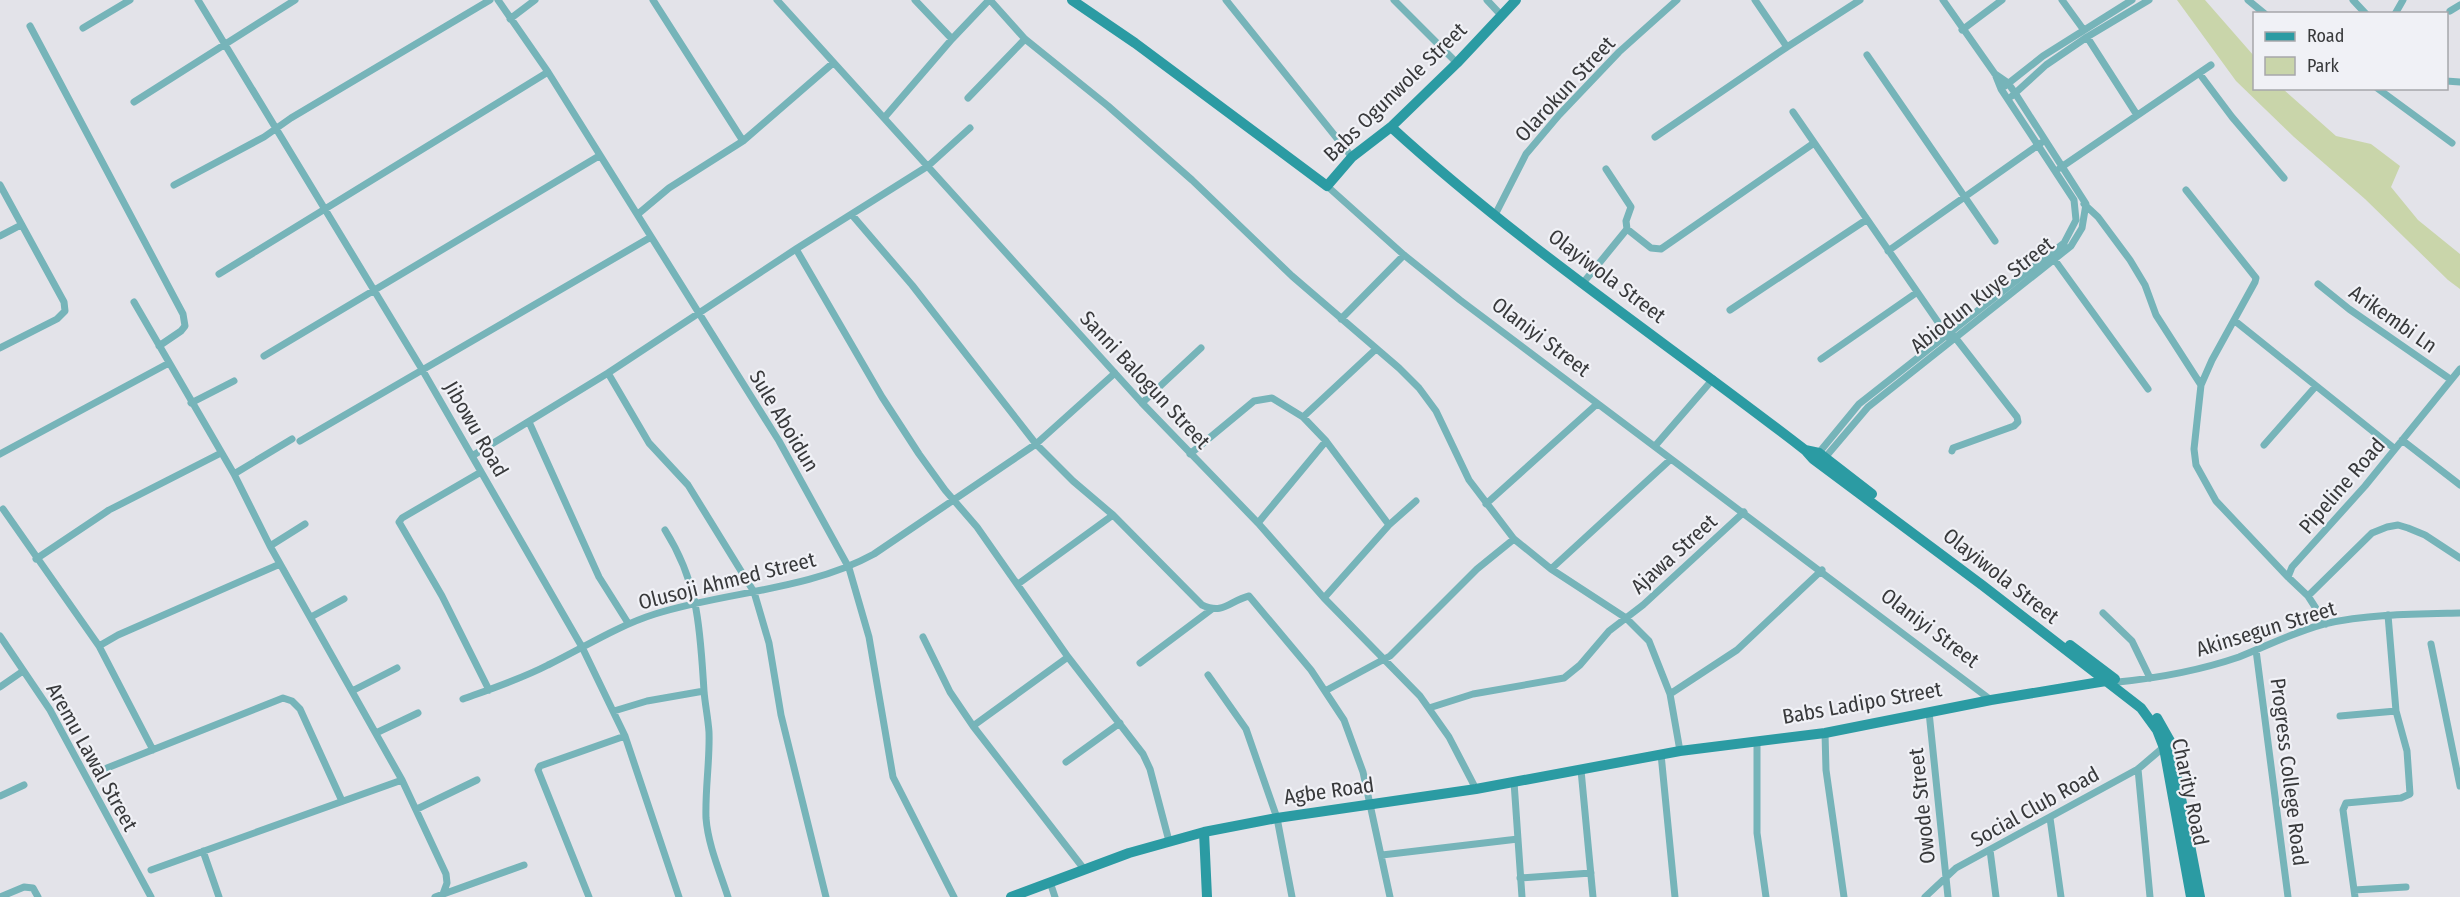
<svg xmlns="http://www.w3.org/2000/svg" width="2460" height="897" font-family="'Fira Sans Condensed',sans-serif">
	<rect width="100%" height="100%" fill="#e3e3e9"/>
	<path fill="#c9d5aa" d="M 2177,0 L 2205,0 L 2254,56 L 2254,88 L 2283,89 L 2336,136 L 2371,144 L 2400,166 L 2391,187 L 2418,220 L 2460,254 L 2460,289 L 2448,280 L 2365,199 L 2294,137 L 2236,81 Z"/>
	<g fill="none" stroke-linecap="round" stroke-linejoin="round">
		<path stroke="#76b4b9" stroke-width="7" d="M 198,0 L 423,371 L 582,647 L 625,736 L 679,897
			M 498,0 L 548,72 L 779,441 L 849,568 L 869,637 L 893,777 L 954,897
			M 653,0 L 743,141
			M 777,0 L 1142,403 L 1258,523 L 1324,598 L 1420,696 L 1449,737 L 1476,789
			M 915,0 L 952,39
			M 990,0 L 1025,39 L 1108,106 L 1192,180 L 1292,276 L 1399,368 L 1419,388 L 1436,411 L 1469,480 L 1514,539 L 1551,569 L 1626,618 L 1649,641 L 1670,694 L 1680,751
			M 1226,0 L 1352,157
			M 1394,0 L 1457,63
			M 1487,0 L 1501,15
			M 1755,0 L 1787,47
			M 2062,0 L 2083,29
			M 2248,0 L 2265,14
			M 2353,0 L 2366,14
			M 2450,11 L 2460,5
			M 2395,14 L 2403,0
			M 510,19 L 535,0
			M 30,26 L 183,314 L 185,326 L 181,331 L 159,346
			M 83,28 L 130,0
			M 1962,30 L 2002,0
			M 2087,37 L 2137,115
			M 1867,55 L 1995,241
			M 2199,73 L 2232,117 L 2284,178
			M 2446,81 L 2460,82
			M 2005,86 L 2043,56 L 2132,0
			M 2377,88 L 2452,143
			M 2012,96 L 2046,65 L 2087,37 L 2149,0
			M 968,98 L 1025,39
			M 134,102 L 295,0
			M 1793,112 L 1949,338
			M 884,118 L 952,39 L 989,0
			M 1655,137 L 1787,47 L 1860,0
			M 2060,168 L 2211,65
			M 1606,169 L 1631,207 L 1626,221 L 1627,229
			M 0,185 L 64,302 L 65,311 L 57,319 L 0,348
			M 174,185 L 264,137 L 291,118 L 490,0
			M 1327,186 L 1404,255 L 1460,300 L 1991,700
			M 2186,190 L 2256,278 L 2255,282 L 2212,360 L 2201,385 L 2194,449 L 2196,465 L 2216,501 L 2288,577
			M 2084,204 L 2098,217 L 2130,260 L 2145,285 L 2156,315 L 2201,385
			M 638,214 L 669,188 L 743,141 L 833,63
			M 852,215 L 912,285 L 1036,444 L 1073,481 L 1113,515 L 1202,605 C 1224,615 1229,601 1249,596 L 1311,670 L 1344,720 L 1363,772 L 1390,897
			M 1495,215 L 1526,154 L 1559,115 L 1619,52 L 1677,0
			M 0,236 L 21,225
			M 796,249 L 882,397 L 919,454 L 945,490 L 977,527 L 1068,657 L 1143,754 L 1150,769 L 1169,841
			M 1888,251 L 2041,143
			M 2054,259 L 2148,389
			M 219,274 L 548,72
			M 1583,283 L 1627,229 L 1651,248 L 1661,249 L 1814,143
			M 2318,284 L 2349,309 L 2450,379
			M 134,302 L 234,474 L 270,546 L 402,780 L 446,874 L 447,883 L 443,894
			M 1730,310 L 1866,220
			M 1341,319 L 1404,255
			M 2235,321 L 2395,449
			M 264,356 L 599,156
			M 1821,359 L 1916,293
			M 608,373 L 649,443 L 688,485 L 754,592 L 769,643 L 781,715 L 826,897
			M 191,403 L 234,381
			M 1142,403 L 1201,348
			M 1303,417 L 1376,349
			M 529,422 L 599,577 L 628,623
			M 2402,440 L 2460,485
			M 300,441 L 651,237
			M 2264,445 L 2316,386
			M 1655,446 L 1713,379
			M 1952,451 L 1953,448 L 2014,426 L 2018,422 L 2017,417 L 1954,336
			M 0,454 L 169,363
			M 1190,454 L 1254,401 L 1272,398 L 1303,417 L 1326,441 L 1389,525
			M 1817,455 L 1859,404 L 2064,243 L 2076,220 L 2074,200 L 2001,89 L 1995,74 L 1943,0
			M 472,456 L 608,373 L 796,249 L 928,166 L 970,128
			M 1823,460 L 1868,407 L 2071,246 L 2082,228 L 2086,204 L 2015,93 L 2008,83 L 1995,74
			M 481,472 L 402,518 L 399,522 L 442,596 L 489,690
			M 234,474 L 292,439
			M 1486,504 L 1597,404
			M 3,509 L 99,646 L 153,750
			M 1258,523 L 1326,441
			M 665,530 C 699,584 700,629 704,691 C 705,704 708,718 709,732 C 710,760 705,789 706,818 C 708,845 720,872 728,897
			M 270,546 L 305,524
			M 36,559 L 109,510 L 221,453
			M 1551,569 L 1671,459
			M 1018,584 L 1113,515
			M 2308,596 L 2372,533 L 2387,527 L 2398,525 L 2408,528 L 2425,535 L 2460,558
			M 1324,598 L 1389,525 L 1416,501
			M 2103,613 L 2132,641 L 2150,678
			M 311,617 L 344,599
			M 2326,624 L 2308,596 L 2288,577 L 2292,567 L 2365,486 L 2460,369
			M 0,636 L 50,710 L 151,897
			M 923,637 L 950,692 L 973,726 L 1084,869
			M 2431,644 L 2460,786
			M 99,646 L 118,635 L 280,564
			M 2256,650 L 2288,897
			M 1140,663 L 1212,609
			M 1208,675 L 1246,729 L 1277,818 L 1292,897
			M 2118,682 C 2158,678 2201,670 2239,657 C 2267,646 2294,632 2324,624 C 2368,614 2415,614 2460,613
			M 0,687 L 23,671
			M 352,691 L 397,668
			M 1325,691 L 1390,656 L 1477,569 L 1514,539
			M 1670,694 L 1737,650 L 1822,570
			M 463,699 C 491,689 521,679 548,665 C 583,648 617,626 655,614 C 727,591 807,591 874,554 L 1036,444 L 1115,373
			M 1429,708 L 1473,694 L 1564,678 L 1580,665 L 1609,631 L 1643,605 L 1744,512
			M 614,711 L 647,701 L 704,691
			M 1929,712 L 1948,897
			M 2340,716 L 2396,711
			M 973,726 L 1068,657
			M 376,733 L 418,713
			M 1825,733 L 1826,770 L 1844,897
			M 1757,741 L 1757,833 L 1766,897
			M 1661,754 L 1675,897
			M 1066,762 L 1120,723
			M 107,768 L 283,698 L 292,701 L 300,709 L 342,801
			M 2138,769 L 2150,897
			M 1581,770 L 1593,897
			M 1514,782 L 1522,897
			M 0,796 L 24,785
			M 417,809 L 477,780
			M 2050,818 L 2061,897
			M 1990,850 L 1996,897
			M 203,851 L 219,897
			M 1382,855 L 1518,839
			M 151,870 L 402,780
			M 1520,878 L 1591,873
			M 1050,882 L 1055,897
			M 2354,890 L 2406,887
			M 0,897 L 24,887 L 33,888 L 38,897
			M 435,897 L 524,865
			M 589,897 L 538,770 L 540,766 L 625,736
			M 1925,897 L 1956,868 L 2138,769 L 2165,746
			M 2355,897 L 2343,810 L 2346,803 L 2401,798 L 2410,794 L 2407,751 L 2396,711 L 2388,615"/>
		<path stroke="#2b9ba3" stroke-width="10" d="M 1072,0 L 1135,43 L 1327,186 L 1352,157 L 1391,127 L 1457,63 L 1516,0
			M 1391,127 C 1520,245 1667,343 1805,450 L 1813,459 L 1982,585 L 2141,708 L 2157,730 L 2164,748 L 2191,897
			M 1805,450 L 1819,453 L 1872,494
			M 2070,645 L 2115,679
			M 2157,718 L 2170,741 L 2200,897
			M 1204,832 L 1207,897
			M 1011,897 L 1129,853 L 1204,832 L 1277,818 L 1476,789 L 1680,751 L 1825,733 L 1991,700 L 2106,681"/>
	</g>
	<g text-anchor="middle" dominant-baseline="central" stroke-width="4.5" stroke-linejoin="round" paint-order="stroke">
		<g font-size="21" fill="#38393b" stroke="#f0f1f6">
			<text transform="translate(1565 89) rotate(-47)">Olarokun Street</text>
			<text transform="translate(1395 92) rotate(-44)">Babs Ogunwole Street</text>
			<text transform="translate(1607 276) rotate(37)">Olayiwola Street</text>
			<text transform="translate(1982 295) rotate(-38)">Abiodun Kuye Street</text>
			<text transform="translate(2393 319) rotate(35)">Arikembi Ln</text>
			<text transform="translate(1541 337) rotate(37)">Olaniyi Street</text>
			<text transform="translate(1145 380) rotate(47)">Sanni Balogun Street</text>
			<text transform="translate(784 421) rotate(59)">Sule Aboidun</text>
			<text transform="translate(476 429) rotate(60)">Jibowu Road</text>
			<text transform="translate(2342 486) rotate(-49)">Pipeline Road</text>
			<text transform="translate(1674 554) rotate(-42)">Ajawa Street</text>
			<text transform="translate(2001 576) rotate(38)">Olayiwola Street</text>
			<text transform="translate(727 581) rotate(-14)">Olusoji Ahmed Street</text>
			<text transform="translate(1930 628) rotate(37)">Olaniyi Street</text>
			<text transform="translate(2266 629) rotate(-17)">Akinsegun Street</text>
			<text transform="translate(1862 703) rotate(-10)">Babs Ladipo Street</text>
			<text transform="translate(92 757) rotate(61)">Aremu Lawal Street</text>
			<text transform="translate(2289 772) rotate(83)">Progress College Road</text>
			<text transform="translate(1329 791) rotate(-8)">Agbe Road</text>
			<text transform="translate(2190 792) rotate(78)">Charity Road</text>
			<text transform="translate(1922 806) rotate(-96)">Owode Street</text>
			<text transform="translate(2035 807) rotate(-29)">Social Club Road</text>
		</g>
	</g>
	<rect x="2253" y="12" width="195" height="78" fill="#f0f1f6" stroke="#a6a7ab" stroke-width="1.5"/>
	<rect x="2265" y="32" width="30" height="9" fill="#2b9ba3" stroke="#a6a7ab" stroke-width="1.5"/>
	<text x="2307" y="42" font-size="18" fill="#38393b">Road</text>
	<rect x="2265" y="57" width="30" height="18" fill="#c9d5aa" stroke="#a6a7ab" stroke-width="1.5"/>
	<text x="2307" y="72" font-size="18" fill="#38393b">Park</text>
</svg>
